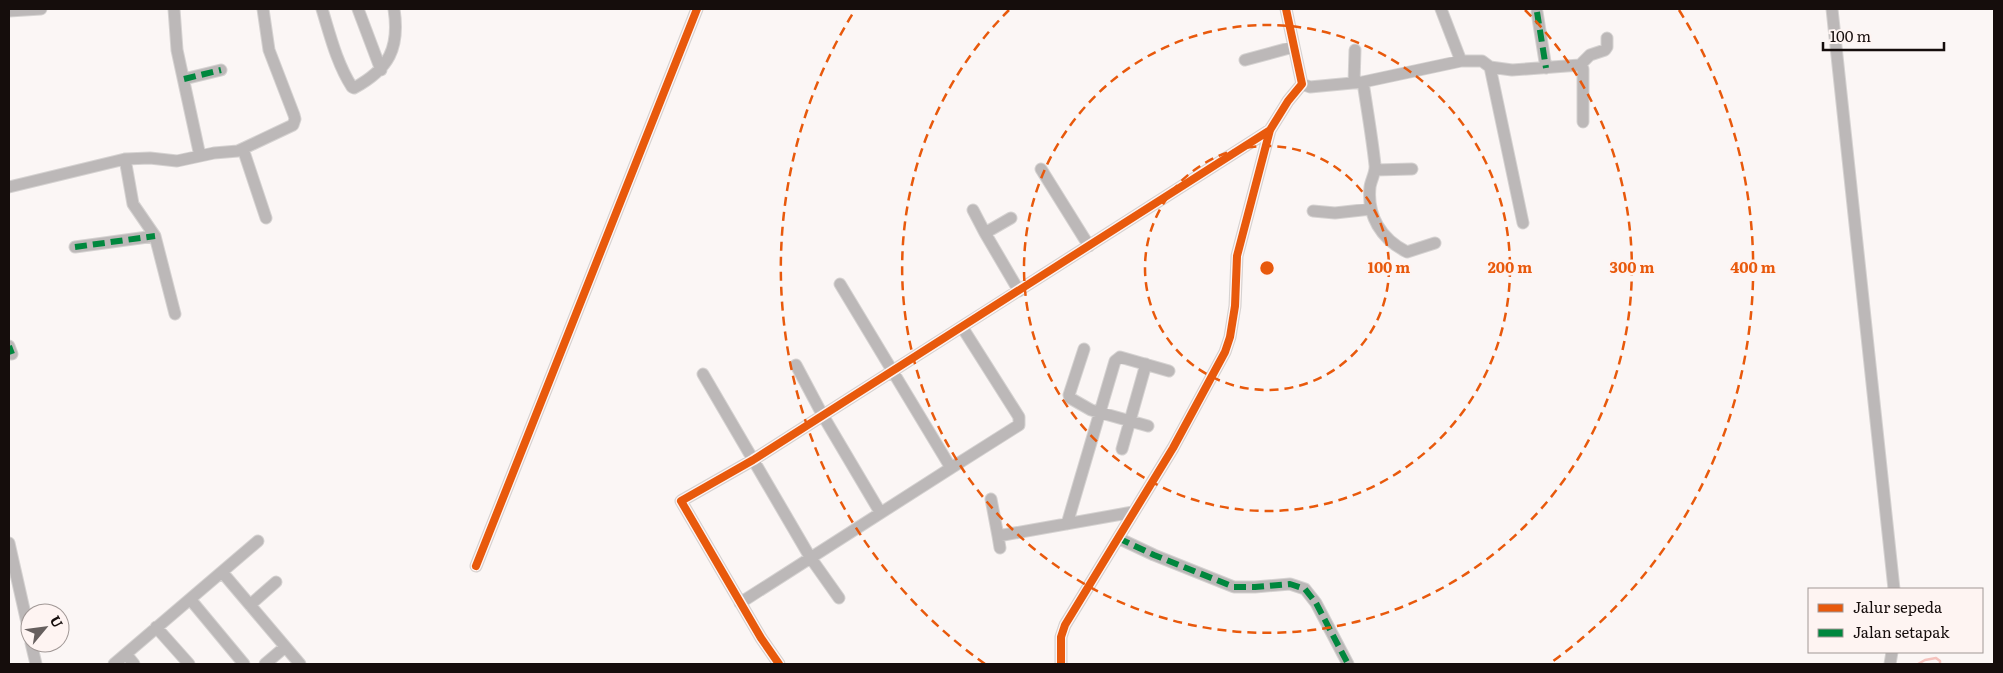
<svg xmlns="http://www.w3.org/2000/svg" width="2003" height="673" font-family="Literata,serif">
	<rect width="100%" height="100%" fill="#fbf6f5"/>
	<g fill="none" stroke-linecap="round" stroke-linejoin="round">
		<path stroke="#f5c2bd" stroke-width="2.5" d="M 1918,664 L 1925,660 L 1936,658 L 1940,661 L 1940,664"/>
		<g stroke="#d5d2d1" stroke-width="13">
			<path id="minor" d="M 174,9 L 177,50 L 200,156
				M 322,9 C 330,35 337,64 352,87 L 354,88 C 389,69 400,48 394,9
				M 358,9 L 381,70
				M 1441,9 L 1461,61
				M 1832,9 L 1894,589
				M 9,11 L 41,9
				M 1537,12 L 1546,68
				M 1245,60 L 1293,47
				M 1580,65 L 1590,55 L 1605,50 L 1607,47 L 1607,38
				M 1490,67 L 1523,223
				M 184,79 L 221,70
				M 1363,82 C 1367,109 1372,137 1375,165 C 1376,172 1371,180 1370,187 C 1367,216 1381,239 1407,252 L 1435,243
				M 1354,83 L 1355,50
				M 1302,84 L 1310,87 L 1363,82 L 1461,61 L 1482,61 L 1490,67 L 1512,70 L 1580,65 L 1583,69 L 1583,122
				M 243,149 L 266,218
				M 125,159 L 133,204 L 155,236 L 175,314
				M 1041,169 L 1089,246
				M 1375,170 L 1412,169
				M 9,187 L 125,159 L 150,158 L 177,161 L 214,153 L 238,151 L 293,125 L 295,119 L 294,115 L 269,50 L 263,9
				M 973,210 L 985,233 L 1011,218
				M 1313,211 L 1335,213 L 1371,209
				M 985,233 L 1019,291
				M 75,247 L 155,236
				M 9,346 L 12,354
				M 1084,349 L 1069,395 L 1070,398 L 1091,410 L 1148,426
				M 796,365 L 822,414 L 880,512
				M 703,374 L 810,557 L 839,598
				M 1122,449 L 1146,364
				M 951,468 L 1019,425 L 1019,417 L 962,327
				M 991,499 L 998,536 L 1133,512
				M 1067,524 L 1115,361 L 1120,357 L 1169,371
				M 998,536 L 1000,548
				M 1118,538 L 1154,555 L 1234,587 L 1255,587 L 1290,584 L 1305,589 L 1316,603 L 1348,664
				M 9,543 L 30,636
				M 476,566 L 697,9
				M 222,572 L 300,664
				M 190,599 L 244,664
				M 740,603 L 951,468 L 840,284
				M 250,605 L 276,582
				M 156,627 L 189,664
				M 31,643 L 36,664
				M 126,654 L 134,664
				M 114,664 L 258,541
				M 265,664 L 285,647
				M 779,664 L 761,638 L 681,501 L 753,460 L 1270,130
				M 1061,664 L 1061,637 L 1065,625 L 1173,448 L 1225,352 L 1230,337 L 1235,306 L 1237,256 L 1270,130 L 1288,101 L 1302,84 L 1286,9
				M 1890,664 L 1892,652"/>
		</g>
		<use href="#minor" stroke="#bcb8b8" stroke-width="11"/>
		<path stroke="#00873e" stroke-width="6" stroke-dasharray="12 6" stroke-linecap="butt" d="M 1537,12 L 1546,68
			M 184,79 L 221,70
			M 75,247 L 155,236
			M 9,346 L 12,354
			M 1118,538 L 1154,555 L 1234,587 L 1255,587 L 1290,584 L 1305,589 L 1316,603 L 1348,664"/>
		<g stroke="#fef4f2" stroke-width="11">
			<path id="cycleway" d="M 476,566 L 697,9
				M 779,664 L 761,638 L 681,501 L 753,460 L 1270,130
				M 1061,664 L 1061,637 L 1065,625 L 1173,448 L 1225,352 L 1230,337 L 1235,306 L 1237,256 L 1270,130 L 1288,101 L 1302,84 L 1286,9"/>
		</g>
		<use href="#cycleway" stroke="#e8590c" stroke-width="8"/>
	</g>
	<g fill="none" stroke="#e8590c" stroke-width="2.5" stroke-dasharray="9 6">
		<circle cx="1267" cy="268" r="122"/>
		<circle cx="1267" cy="268" r="243"/>
		<path d="M1525 10A365 365 0 1 1 1009 10"/>
		<path d="M985 664A486 486 0 0 1 855 10M1679 10A486 486 0 0 1 1549 664"/>
	</g>
	<circle cx="1267" cy="268" r="8" fill="#e8590c" stroke="#fef4f2" stroke-width="2.5"/>
	<g font-size="15" text-anchor="middle" font-weight="bold" fill="#e8590c" stroke="#fef4f2" stroke-width="5" stroke-linejoin="round" paint-order="stroke">
		<text x="1389" y="273">100 m</text>
		<text x="1510" y="273">200 m</text>
		<text x="1632" y="273">300 m</text>
		<text x="1753" y="273">400 m</text>
	</g>
	<rect width="2003" height="673" fill="none" stroke="#150d0c" stroke-width="20"/>
	<rect x="1808" y="588" width="175" height="65" fill="#fef4f2" stroke="#a19896"/>
	<rect x="1818" y="604" width="25" height="8" fill="#e8590c" stroke="#a19896"/>
	<text x="1853" y="613" font-size="15" fill="#150d0c">Jalur sepeda</text>
	<rect x="1818" y="629" width="25" height="8" fill="#00873e" stroke="#a19896"/>
	<text x="1853" y="638" font-size="15" fill="#150d0c">Jalan setapak</text>
	<g transform="translate(45 628) rotate(61)"><circle r="24" fill="#fef4f2" stroke="#a19896"/>
	<path d="M0-4L9 19L0 12L-9 19Z" fill="#665f5e"/>
	<text y="-8" font-size="14" font-weight="bold" text-anchor="middle" fill="#150d0c">U</text>
	</g>
	<path d="M1823 42v8h121v-8" fill="none" stroke="#150d0c" stroke-width="2.5"/>
	<text x="1830" y="42" font-size="15" fill="#150d0c" stroke="#fef4f2" stroke-width="4" paint-order="stroke">100 m</text>
</svg>
